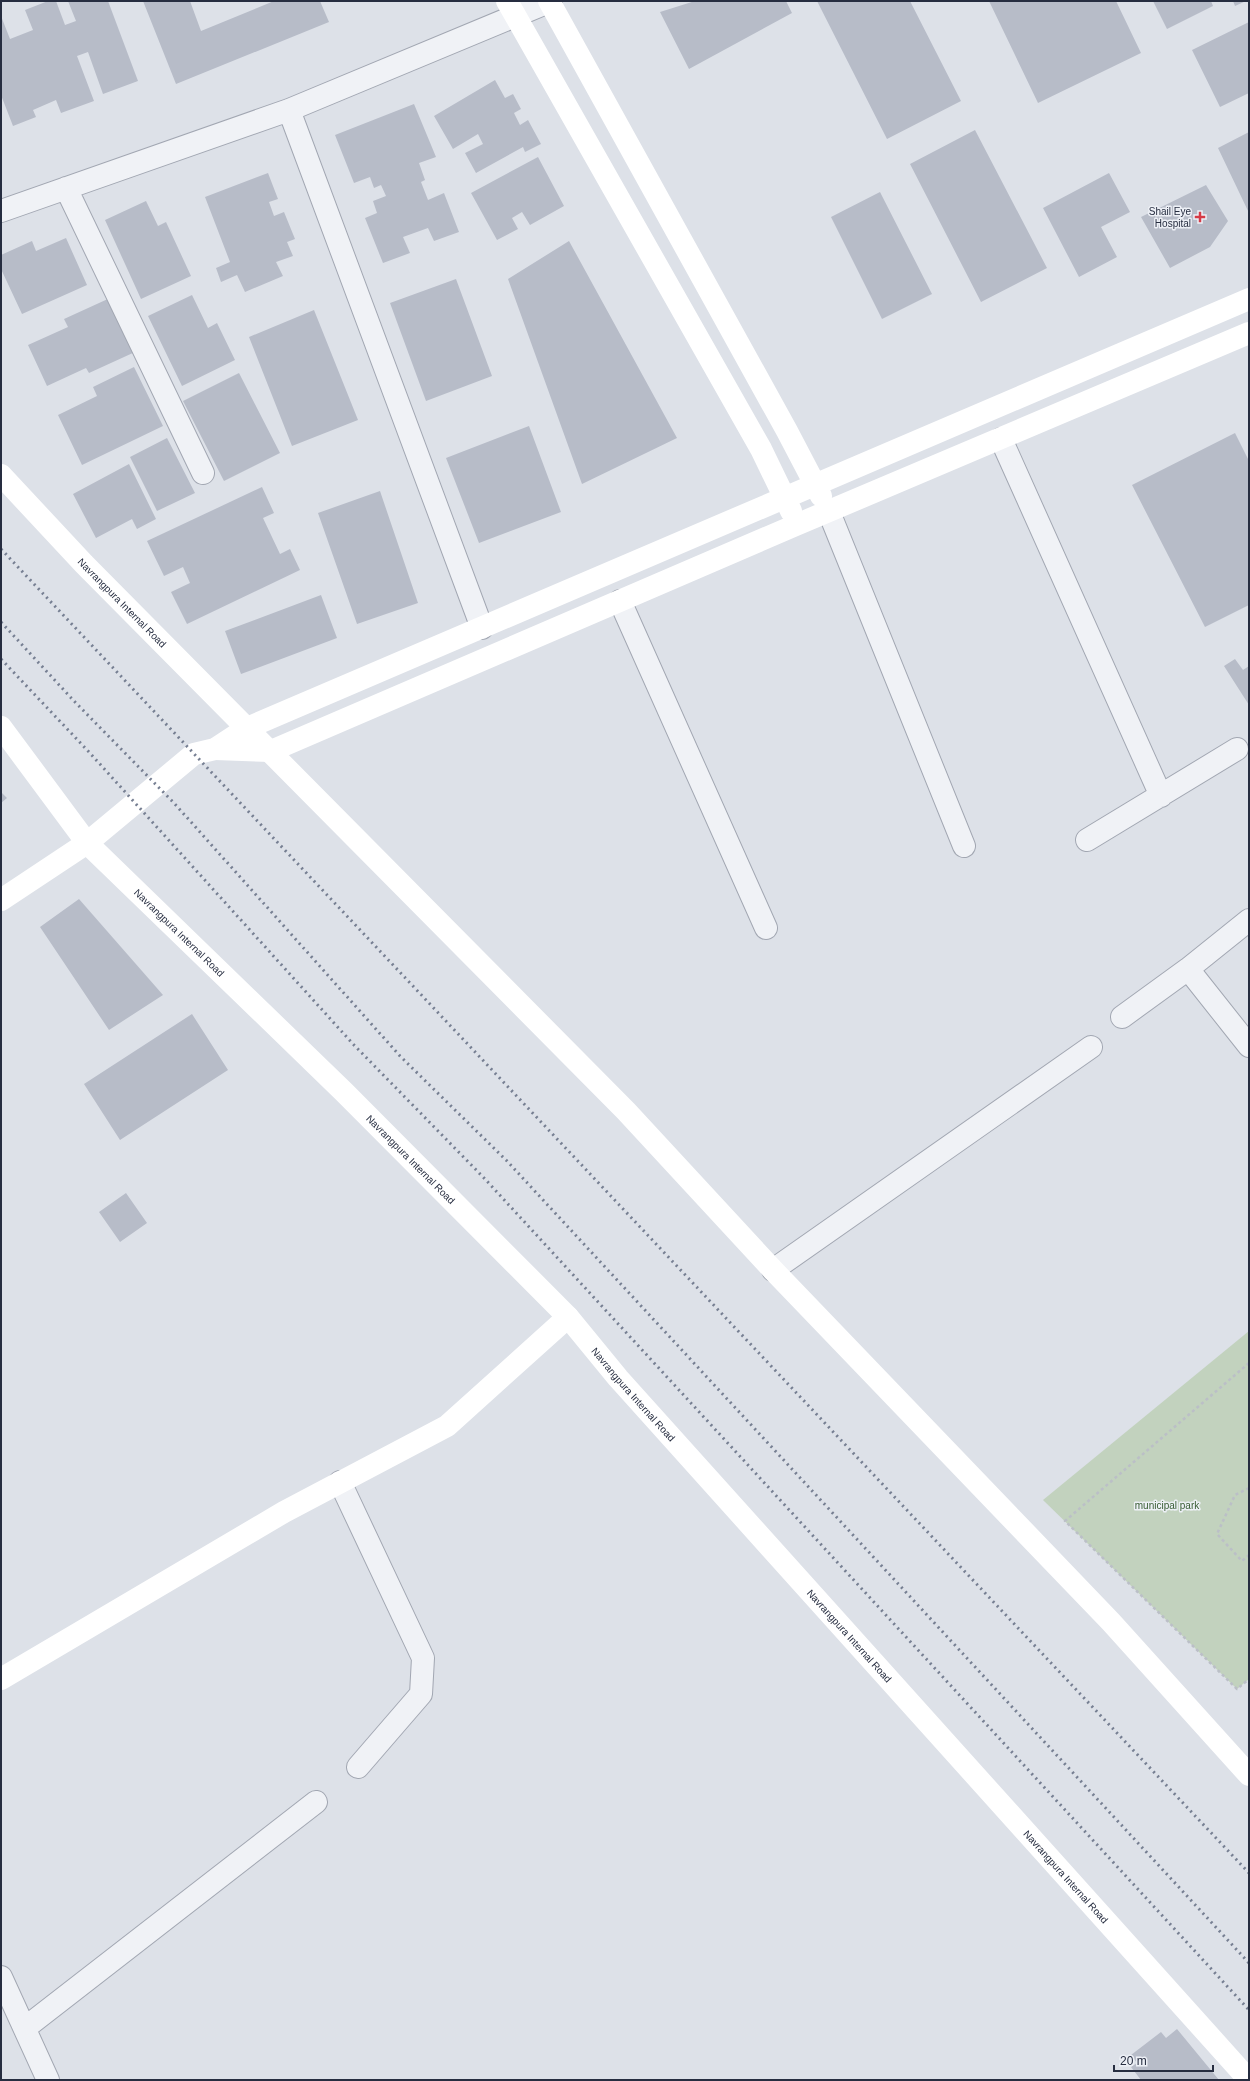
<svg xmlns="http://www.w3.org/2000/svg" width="1250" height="2081" font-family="Arial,sans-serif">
	<rect width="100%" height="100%" fill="#dde1e8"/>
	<path fill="#c2d2be" d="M 1249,1331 L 1249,1679 L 1237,1689 L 1043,1500 Z"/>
	<path fill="#b7bcc8" d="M 48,1 L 56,1 L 65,25 L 76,21 L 68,1 L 108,1 L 138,81 L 103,94 L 88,52 L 77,56 L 94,101 L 61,113 L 56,100 L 33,110 L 36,117 L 13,126 L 1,95 L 1,16 L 10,39 L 33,30 L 25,10 Z
		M 143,1 L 190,1 L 201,31 L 274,1 L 320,1 L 329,22 L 176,84 Z
		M 695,1 L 786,1 L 792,13 L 689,69 L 660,12 Z
		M 817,1 L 910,1 L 961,101 L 887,139 Z
		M 989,1 L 1116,1 L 1141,53 L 1038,103 Z
		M 1153,1 L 1211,1 L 1213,6 L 1167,29 Z
		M 1233,1 L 1246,1 L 1235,6 Z
		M 1249,22 L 1249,93 L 1220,107 L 1192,50 Z
		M 495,80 L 505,98 L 513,94 L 521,109 L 514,113 L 520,125 L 528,120 L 541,144 L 525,152 L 523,147 L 476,173 L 465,153 L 483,144 L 478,134 L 453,149 L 434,116 Z
		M 414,104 L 436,157 L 419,163 L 425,180 L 421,182 L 428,200 L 444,193 L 459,232 L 434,241 L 428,228 L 403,237 L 410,253 L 383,263 L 365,218 L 377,213 L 373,201 L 386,196 L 381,185 L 374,188 L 370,177 L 354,183 L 335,135 Z
		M 975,130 L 1047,268 L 981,302 L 910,164 Z
		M 1249,132 L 1249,213 L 1218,148 Z
		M 538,157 L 564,206 L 530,225 L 522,212 L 512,218 L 518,229 L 497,240 L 471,193 Z
		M 268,173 L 278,199 L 269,202 L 274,216 L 284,212 L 295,239 L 287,242 L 293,256 L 276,262 L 283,276 L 245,292 L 237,275 L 221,282 L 216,268 L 230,262 L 205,197 Z
		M 1109,173 L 1130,212 L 1101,227 L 1117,257 L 1079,277 L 1043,208 Z
		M 1206,185 L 1228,221 L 1210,247 L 1170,268 L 1141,217 Z
		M 880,192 L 932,294 L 882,319 L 831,217 Z
		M 146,201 L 158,226 L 166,222 L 191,276 L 141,299 L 105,220 Z
		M 66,238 L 87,285 L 22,314 L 1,269 L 1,255 L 32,241 L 36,251 Z
		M 569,241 L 677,438 L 582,484 L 508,279 Z
		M 456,279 L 492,376 L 426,401 L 390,303 Z
		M 192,295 L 208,328 L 217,323 L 235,360 L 182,386 L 148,316 Z
		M 110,298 L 135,352 L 89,373 L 86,368 L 47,386 L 28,345 L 68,327 L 64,319 Z
		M 314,310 L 358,420 L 292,446 L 249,337 Z
		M 134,367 L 163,426 L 82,465 L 58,415 L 97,396 L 93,387 Z
		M 239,373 L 280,453 L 224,481 L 183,401 Z
		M 529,426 L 561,512 L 479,543 L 446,458 Z
		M 1235,433 L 1249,461 L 1249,605 L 1205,627 L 1132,485 Z
		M 167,438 L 195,493 L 157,511 L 130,457 Z
		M 129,464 L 156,519 L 137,529 L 132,519 L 96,538 L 73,494 Z
		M 262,487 L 274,513 L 263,518 L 280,554 L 290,549 L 300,570 L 187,624 L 171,592 L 190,583 L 183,567 L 164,576 L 147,541 Z
		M 380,491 L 418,603 L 357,624 L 318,513 Z
		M 321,595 L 337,638 L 241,674 L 225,631 Z
		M 1235,659 L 1243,670 L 1249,666 L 1249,705 L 1224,666 Z
		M 1,792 L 7,798 L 1,803 Z
		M 79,899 L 163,995 L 109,1030 L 40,927 Z
		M 192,1014 L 228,1070 L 120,1140 L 84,1084 Z
		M 126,1193 L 147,1223 L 120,1242 L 99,1212 Z
		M 1177,2029 L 1219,2080 L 1141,2080 L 1131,2067 L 1137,2063 L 1131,2055 L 1161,2032 L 1166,2038 Z"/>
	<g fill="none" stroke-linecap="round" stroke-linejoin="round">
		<g stroke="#a2a7b2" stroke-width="24">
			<path id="street" d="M 289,110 L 482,628
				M 66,188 L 203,473
				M 1,211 L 289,110 L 551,1
				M 1001,439 L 1161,796
				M 829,512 L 964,846
				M 620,601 L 766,928
				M 1087,840 L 1237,749
				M 1249,920 L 1188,969 L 1249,1046
				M 1122,1017 L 1188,969
				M 773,1270 L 1091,1047
				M 340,1482 L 423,1658 L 421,1694 L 358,1767
				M 1,1977 L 48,2080
				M 25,2028 L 316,1802"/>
		</g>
		<path stroke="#bbbfc7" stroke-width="2.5" stroke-dasharray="3 3" stroke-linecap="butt" d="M 1249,1363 L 1065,1521 L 1237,1689 L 1249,1679
			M 1249,1488 L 1235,1495 L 1217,1534 L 1242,1561 L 1249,1555"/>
		<use href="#street" stroke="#f0f2f6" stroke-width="22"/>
		<g stroke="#fff" stroke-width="22">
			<path d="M 507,1 L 761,449 L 791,511"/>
			<path d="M 549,1 L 787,431 L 821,496"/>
			<path id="s1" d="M 1,475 L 84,564 L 626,1111 L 773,1270 L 1111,1622 L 1249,1775"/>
			<path id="s2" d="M 1,727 L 87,843 L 344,1092 L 568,1317 L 618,1378 L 1249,2080"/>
			<path d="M 215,749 L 271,751 L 796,525 L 1249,333"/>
			<path d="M 1,900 L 87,843 L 194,754 L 215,749 L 247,728 L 1249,299"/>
			<path d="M 1,1679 L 284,1512 L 447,1426 L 568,1317"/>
		</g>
		<path stroke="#767f92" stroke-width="3" stroke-dasharray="2 4" stroke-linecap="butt" d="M 1,549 L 1249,1873
			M 1,622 L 74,701 L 174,803 L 400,1056 L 507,1161 L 1249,1963
			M 1,659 L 89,752 L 353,1044 L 485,1179 L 1249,2010"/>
	</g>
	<path fill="#d53b46" stroke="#edf0f6" stroke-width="1.5" d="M1198 211h4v4h4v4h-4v4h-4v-4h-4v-4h4z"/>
	<g text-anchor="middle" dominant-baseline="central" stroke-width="3" stroke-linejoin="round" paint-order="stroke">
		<g font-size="10" fill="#262d40" stroke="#edf0f6" text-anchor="end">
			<text x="1191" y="211">Shail Eye<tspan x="1191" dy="12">Hospital</tspan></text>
		</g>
		<g font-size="10" fill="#262d40" stroke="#edf0f6">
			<text stroke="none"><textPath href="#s1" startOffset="176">Navrangpura Internal Road</textPath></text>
			<text stroke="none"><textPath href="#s2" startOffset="273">Navrangpura Internal Road</textPath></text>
			<text stroke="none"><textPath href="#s2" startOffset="597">Navrangpura Internal Road</textPath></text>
			<text stroke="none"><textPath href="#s2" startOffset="921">Navrangpura Internal Road</textPath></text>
			<text stroke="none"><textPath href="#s2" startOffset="1245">Navrangpura Internal Road</textPath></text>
			<text stroke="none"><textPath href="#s2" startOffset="1569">Navrangpura Internal Road</textPath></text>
		</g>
		<g font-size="10" fill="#375c33" stroke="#edf0f6">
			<text x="1167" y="1505">municipal park</text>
		</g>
	</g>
	<rect width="1250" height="2081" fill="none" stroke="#262d40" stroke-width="4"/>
	<path d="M1114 2065v6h99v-6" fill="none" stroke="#262d40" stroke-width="2"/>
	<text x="1120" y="2065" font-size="12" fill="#262d40" stroke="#edf0f6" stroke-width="3" paint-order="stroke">20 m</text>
</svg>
